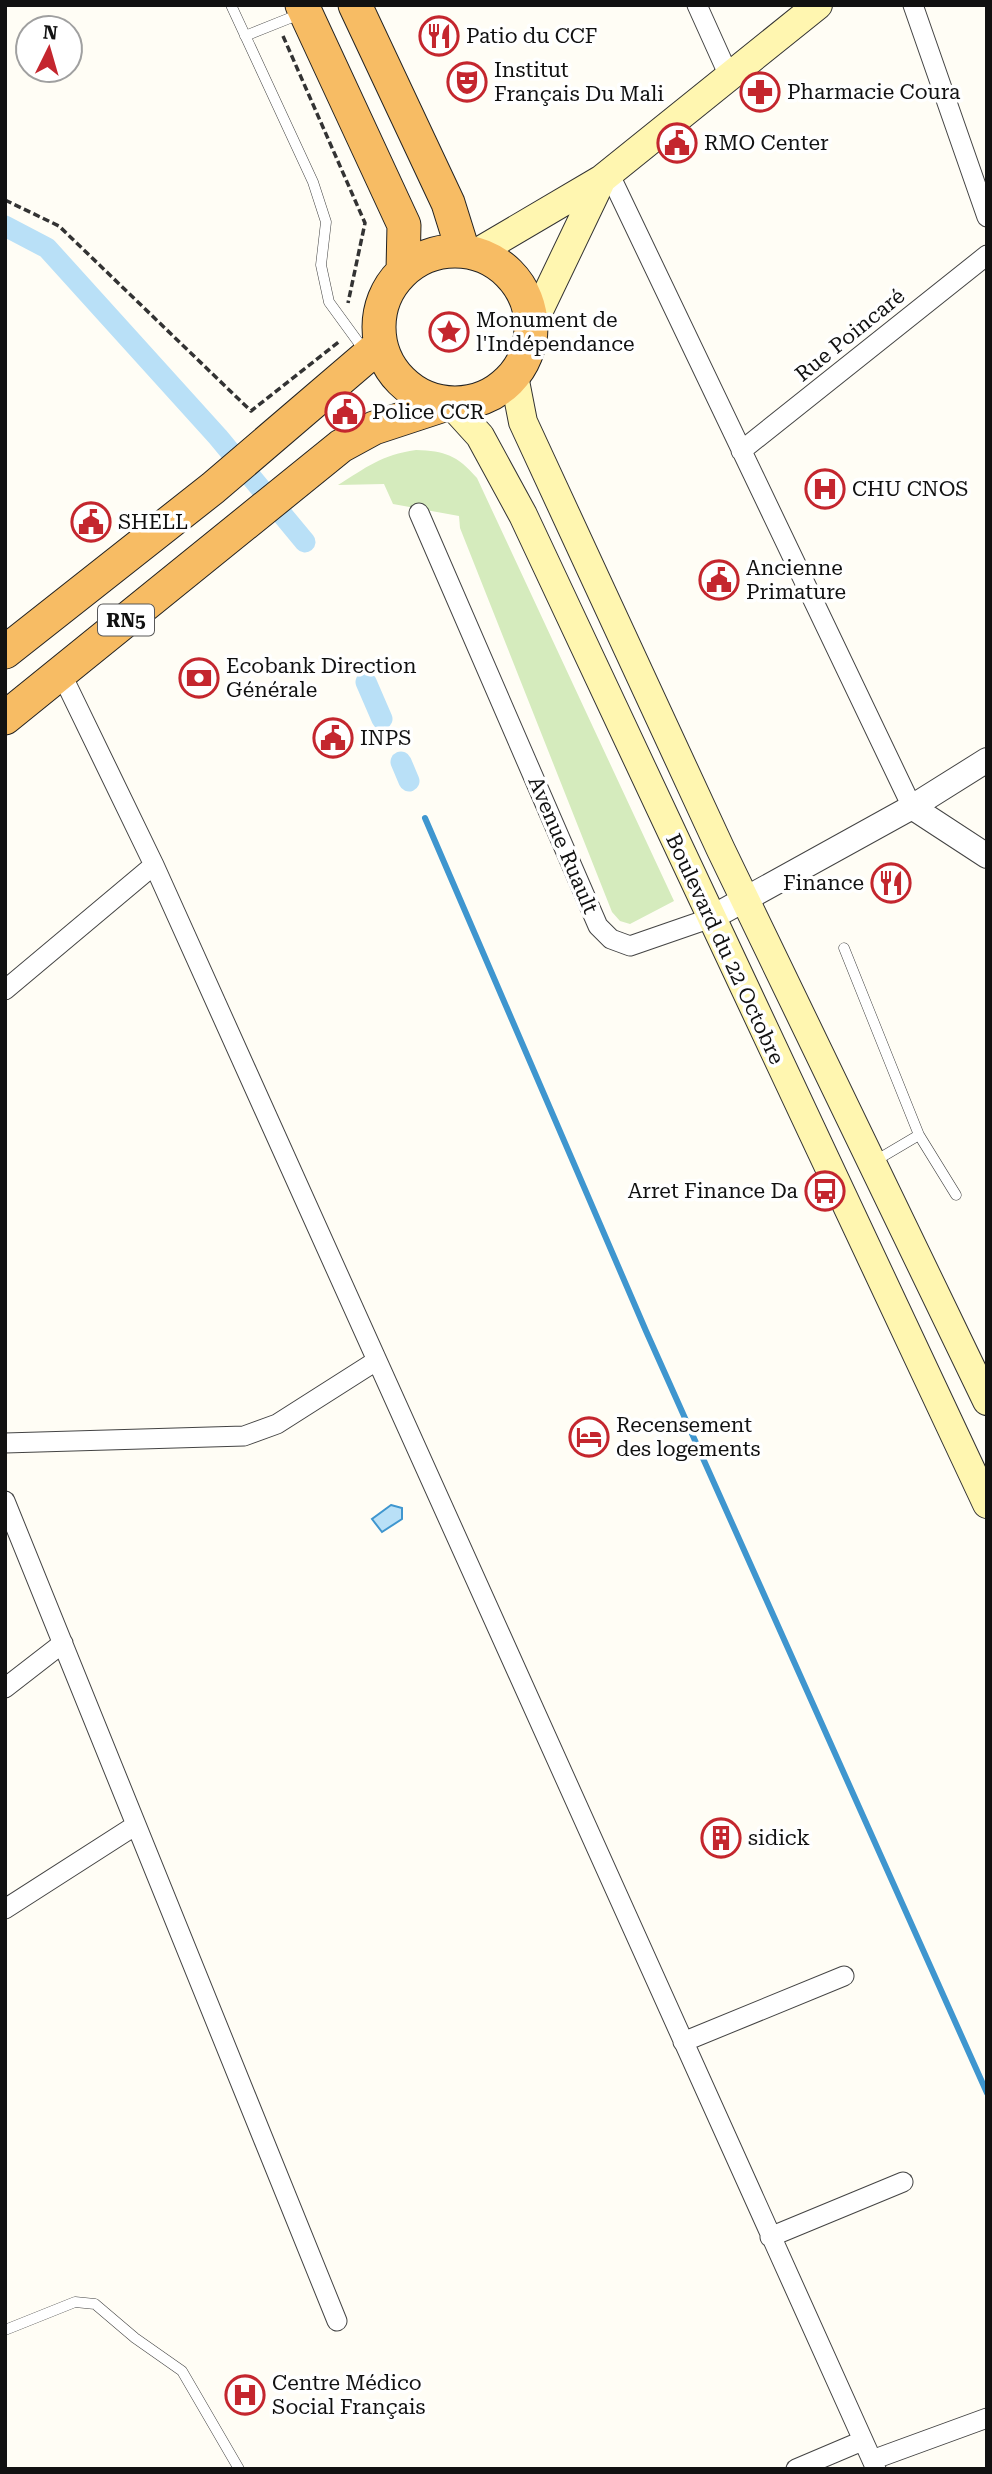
<svg xmlns="http://www.w3.org/2000/svg" width="992" height="2474" font-family="'Roboto Serif',serif">
	<rect width="100%" height="100%" fill="#fffdf5"/>
	<path fill="#d5ebbd" d="M 416,450 C 445,451 457,455 477,478 L 674,901 L 630,924 L 620,921 L 612,912 L 460,528 L 459,516 L 393,504 L 384,484 L 338,485 C 367,467 381,455 416,450 Z"/>
	<path fill="#b9e0f7" stroke="#3f96cf" stroke-width="2" d="M 391,1505 L 402,1508 L 402,1519 L 382,1532 L 372,1519 Z"/>
	<g fill="none" stroke-linecap="round" stroke-linejoin="round">
		<path stroke="#3f96cf" stroke-width="6" d="M 425,818 L 646,1331 L 987,2093"/>
		<path stroke="#b9e0f7" stroke-width="21" d="M 5,226 L 47,248 L 218,437 L 305,542
			M 366,682 L 382,719
			M 401,762 L 409,781"/>
		<g stroke="#444" stroke-width="11">
			<path id="service" d="M 231,5 L 313,182 L 326,222 L 321,265 L 329,302 L 364,350
				M 245,36 L 300,14
				M 844,948 L 919,1135 L 875,1161
				M 919,1135 L 956,1195
				M 5,2330 L 75,2302 L 95,2304 L 135,2338 L 182,2371 L 239,2469"/>
		</g>
		<g stroke="#444" stroke-width="21">
			<path id="minor" d="M 697,5 L 729,76
				M 913,5 L 987,217
				M 609,173 L 912,807
				M 741,451 L 987,255
				M 419,513 L 598,926 L 611,939 L 630,946 L 711,918
				M 61,673 L 154,865 L 876,2469
				M 5,990 L 154,865
				M 5,1443 L 244,1436 L 277,1424 L 376,1361
				M 5,1501 L 337,2321
				M 5,1688 L 63,1643
				M 5,1909 L 136,1825
				M 683,2042 L 844,1976
				M 770,2237 L 903,2182
				M 872,2460 L 987,2418
				M 796,2469 L 862,2441"/>
		</g>
		<g stroke="#444" stroke-width="26">
			<path id="tertiary" d="M 912,807 L 987,856
				M 711,918 L 912,807 L 987,760"/>
		</g>
		<g stroke="#333" stroke-width="30">
			<path id="secondary" d="M 478,252 L 602,179 L 818,5
				M 532,325 L 602,179
				M 514,376 L 523,422 L 721,850 L 987,1401
				M 450,403 L 480,436 L 523,515 L 987,1504"/>
		</g>
		<g stroke="#222" stroke-width="35">
			<path id="trunk" d="M 302,5 L 404,225 L 403,270
				M 355,5 L 448,203 L 463,251
				M379 327a76 76 0 1 1 152 0a76 76 0 1 1-152 0Z
				M 5,652 L 213,488 L 380,345
				M 5,718 L 341,446 L 374,428 L 450,403"/>
		</g>
		<path stroke="#333" stroke-width="3.5" stroke-dasharray="7 3.5" stroke-linecap="butt" d="M 283,36 L 365,223 L 348,303
			M 5,200 L 59,226 L 251,411 L 340,341"/>
		<use href="#service" stroke="#fff" stroke-width="10"/>
		<use href="#minor" stroke="#fff" stroke-width="19"/>
		<use href="#tertiary" stroke="#fff" stroke-width="24"/>
		<use href="#secondary" stroke="#fff6b0" stroke-width="28"/>
		<use href="#trunk" stroke="#f7bc64" stroke-width="33"/>
	</g>
	<defs>
		<g id="restaurant-ring" transform="scale(2.0125)"><circle r="9.5" fill="#fff" stroke="#c4262e" stroke-width="1.5"/><path d="M-5-6h1v4h1v-4h1v4h1v-4h1v5L-1.5 .5V6h-2V.5L-5-1ZM5-6V6H3V1.5H1.5Q1.5-4 5-6Z" fill="#c4262e"/></g>
		<g id="theatre-ring" transform="scale(2.0125)"><circle r="9.5" fill="#fff" stroke="#c4262e" stroke-width="1.5"/><path d="M-5-5.5Q0-4 5-5.5V0Q5 5 0 6Q-5 5-5 0ZM-3.3-2.5H-1v1.5H-3.3ZM1-2.5H3.3v1.5H1ZM-2.8 1Q0 5.5 2.8 1Z" fill="#c4262e"/></g>
		<g id="pharmacy-ring" transform="scale(2.0125)"><circle r="9.5" fill="#fff" stroke="#c4262e" stroke-width="1.5"/><path d="M-2-6h4v4h4v4h-4v4h-4v-4h-4v-4h4Z" fill="#c4262e"/></g>
		<g id="civic-ring" transform="scale(2.0125)"><circle r="9.5" fill="#fff" stroke="#c4262e" stroke-width="1.5"/><path d="M-.6-6.5H3V-4.5H.6V-3L4-1V1h2V6H-6V1h2V-1L-.6-3ZM-1.2 2.5V6h2.4V2.5Z" fill="#c4262e"/></g>
		<g id="sight-ring" transform="scale(2.0125)"><circle r="9.5" fill="#fff" stroke="#c4262e" stroke-width="1.5"/><path d="M0-6L1.8-2.2L6-1.7L2.9 1.2L3.7 5.4L0 3.3L-3.7 5.4L-2.9 1.2L-6-1.7L-1.8-2.2Z" fill="#c4262e"/></g>
		<g id="hospital-ring" transform="scale(2.0125)"><circle r="9.5" fill="#fff" stroke="#c4262e" stroke-width="1.5"/><path d="M-5-5h3v3.5h4V-5h3V5h-3V1.5h-4V5h-3Z" fill="#c4262e"/></g>
		<g id="bank-ring" transform="scale(2.0125)"><circle r="9.5" fill="#fff" stroke="#c4262e" stroke-width="1.5"/><path d="M-6-4H6V4H-6ZM0-2.3a2.3 2.3 0 1 0 0 4.6a2.3 2.3 0 1 0 0-4.6Z" fill="#c4262e"/></g>
		<g id="bus-ring" transform="scale(2.0125)"><circle r="9.5" fill="#fff" stroke="#c4262e" stroke-width="1.5"/><path d="M-5-6H5V4H4V6H2V4H-2V6H-4V4H-5ZM-3.5-4V0h7V-4ZM-3.5 1.2v1.5H-2V1.2ZM2 1.2v1.5H3.5V1.2Z" fill="#c4262e"/></g>
		<g id="hotel-ring" transform="scale(2.0125)"><circle r="9.5" fill="#fff" stroke="#c4262e" stroke-width="1.5"/><path d="M-6-4.5h1.5V1H6V5H4.5V3h-9V5H-6ZM-4 0a1.8 1.8 0 1 1 3.6 0ZM.5 0V-2.5h3Q6-2.5 6 0Z" fill="#c4262e"/></g>
		<g id="building-ring" transform="scale(2.0125)"><circle r="9.5" fill="#fff" stroke="#c4262e" stroke-width="1.5"/><path d="M-4-6H4V6H1V3H-1V6H-4ZM-2.5-4.3h1.7v1.8h-1.7ZM.8-4.3h1.7v1.8H.8ZM-2.5-1h1.7V.8h-1.7ZM.8-1h1.7V.8H.8Z" fill="#c4262e"/></g>
	</defs>
	<g fill-rule="evenodd">
		<use href="#restaurant-ring" x="439" y="36"/>
		<use href="#theatre-ring" x="467" y="82"/>
		<use href="#pharmacy-ring" x="760" y="92"/>
		<use href="#civic-ring" x="677" y="143"/>
		<use href="#sight-ring" x="449" y="332"/>
		<use href="#civic-ring" x="345" y="412"/>
		<use href="#hospital-ring" x="825" y="489"/>
		<use href="#civic-ring" x="91" y="522"/>
		<use href="#civic-ring" x="719" y="580"/>
		<use href="#bank-ring" x="199" y="678"/>
		<use href="#civic-ring" x="333" y="738"/>
		<use href="#restaurant-ring" x="891" y="883"/>
		<use href="#bus-ring" x="825" y="1191"/>
		<use href="#hotel-ring" x="589" y="1437"/>
		<use href="#building-ring" x="721" y="1838"/>
		<use href="#hospital-ring" x="245" y="2395"/>
	</g>
	<g text-anchor="middle" dominant-baseline="central" stroke-width="7" stroke-linejoin="round" paint-order="stroke">
		<rect fill="#fff" stroke="#585858" stroke-width="2" x="98" y="604.5" width="56" height="31" rx="5"/>
		<g font-size="19" font-weight="bold" fill="#111">
			<text x="126" y="620">RN5</text>
		</g>
		<g font-size="21" fill="#111" stroke="#fff" text-anchor="start">
			<text x="466" y="36">Patio du CCF</text>
			<text x="494" y="70">Institut<tspan x="494" dy="24">Français Du Mali</tspan></text>
			<text x="787" y="92">Pharmacie Coura</text>
			<text x="704" y="143">RMO Center</text>
			<text x="476" y="320">Monument de<tspan x="476" dy="24">l'Indépendance</tspan></text>
			<text x="372" y="412">Police CCR</text>
			<text x="852" y="489">CHU CNOS</text>
			<text x="118" y="522">SHELL</text>
			<text x="746" y="568">Ancienne<tspan x="746" dy="24">Primature</tspan></text>
			<text x="226" y="666">Ecobank Direction<tspan x="226" dy="24">Générale</tspan></text>
			<text x="360" y="738">INPS</text>
			<text x="864" y="883" text-anchor="end">Finance</text>
			<text x="798" y="1191" text-anchor="end">Arret Finance Da</text>
			<text x="616" y="1425">Recensement<tspan x="616" dy="24">des logements</tspan></text>
			<text x="748" y="1838">sidick</text>
			<text x="272" y="2383">Centre Médico<tspan x="272" dy="24">Social Français</tspan></text>
		</g>
		<g font-size="21" fill="#111" stroke="#fff">
			<text transform="translate(850 335) rotate(-39)">Rue Poincaré</text>
			<text transform="translate(563 845) rotate(67)">Avenue Ruault</text>
			<text transform="translate(725 949) rotate(65)">Boulevard du 22 Octobre</text>
		</g>
	</g>
	<rect width="992" height="2474" fill="none" stroke="#111111" stroke-width="14"/>
	<g transform="translate(49 49) rotate(5)"><circle r="33" fill="#ffffff" stroke="#a0a0a0" stroke-width="2"/>
	<path d="M0-5L12 26L0 18L-12 26Z" fill="#c4262e"/>
	<text y="-10" font-size="19" font-weight="bold" text-anchor="middle" fill="#111111">N</text>
	</g>
</svg>
